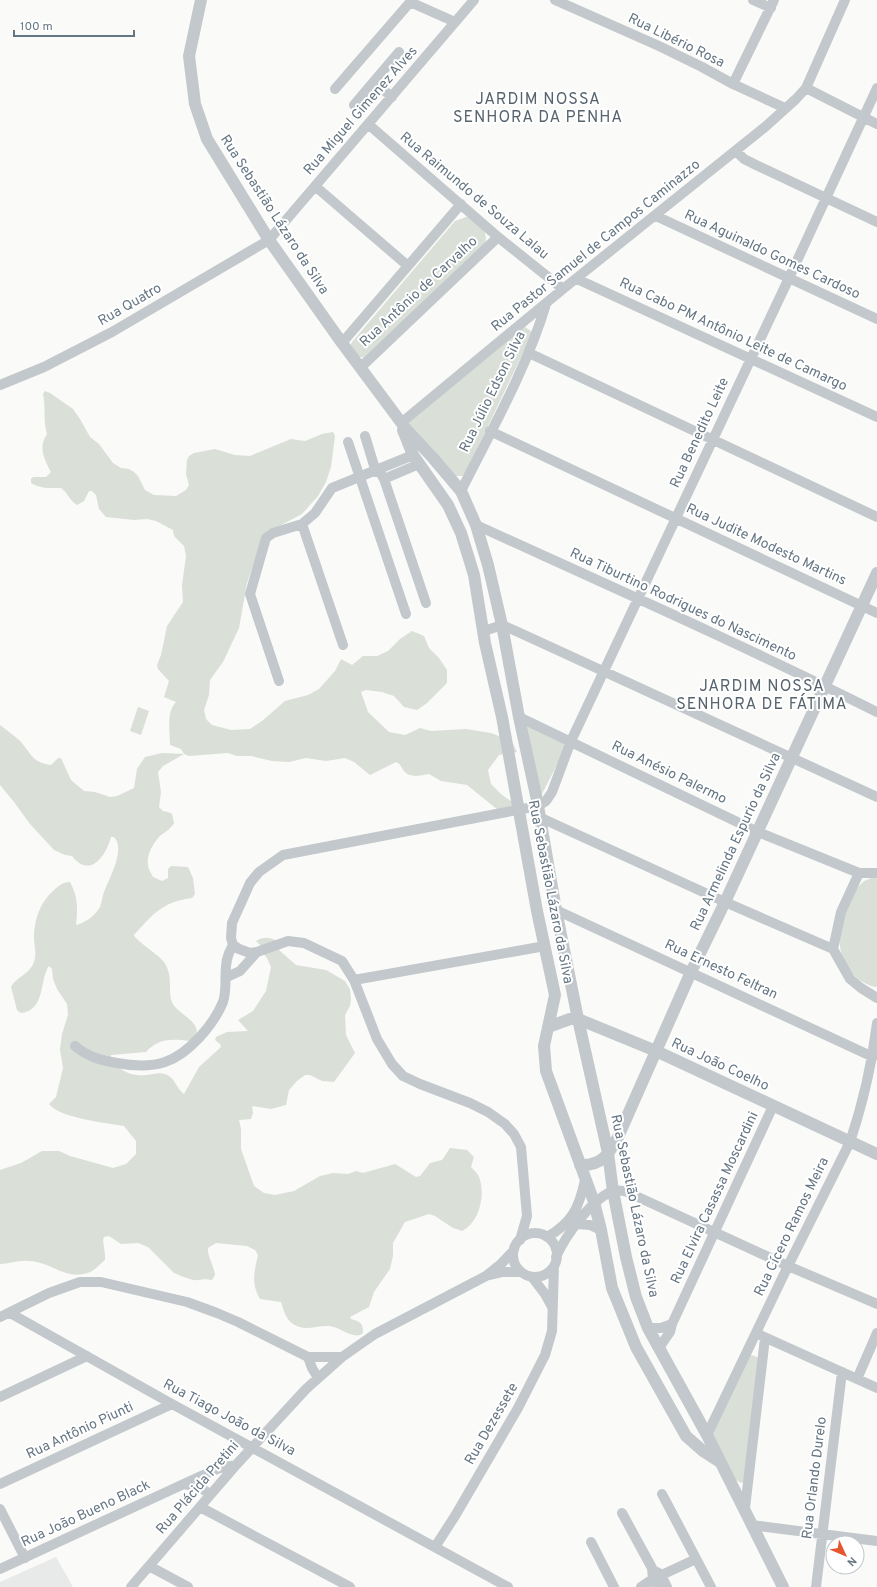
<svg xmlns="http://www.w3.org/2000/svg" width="877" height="1587" font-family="Overpass,sans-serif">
	<rect width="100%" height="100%" fill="#fafaf8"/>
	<path fill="#e8e9e9" d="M 56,1557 L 73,1587 L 0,1587 L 0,1582 Z"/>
	<path fill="#dadfd7" d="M 466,217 C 479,217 489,232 485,245 L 364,357 C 357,359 354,352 350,346 L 352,342 L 455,221 Z
		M 525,327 L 531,331 L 532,334 L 466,472 L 463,476 L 455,476 L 409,424 L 410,420 L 521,329 Z
		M 45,391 L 50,393 L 73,409 L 80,419 L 90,437 L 99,444 L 113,463 L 121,468 L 129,469 L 134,472 L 138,476 L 145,490 L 154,495 L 176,496 L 186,490 L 189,485 L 186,474 L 187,460 L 189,456 L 194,453 L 215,449 L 235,455 L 250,456 L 291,439 L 305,441 L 322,434 L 333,432 L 335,436 L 331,467 L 326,482 L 318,496 L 302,514 L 270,531 L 260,545 L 247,583 L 239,628 L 223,662 L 210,680 L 209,695 L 204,710 L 206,719 L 212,725 L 231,730 L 250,729 L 262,721 L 285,701 L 308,695 L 319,689 L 335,671 L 341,659 L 352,665 L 363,656 L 377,656 L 388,651 L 400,639 L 412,631 L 424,636 L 429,648 L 439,658 L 447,670 L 447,683 L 427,703 L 417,710 L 404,707 L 394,696 L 382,692 L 366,690 L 361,692 L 368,712 L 389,732 L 405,735 L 420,728 L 431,731 L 466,729 L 491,733 L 504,738 L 513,744 L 517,752 L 499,755 L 488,770 L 491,784 L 501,794 L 515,804 L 503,814 L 467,785 L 441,781 L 429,774 C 421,775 410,779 404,771 C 401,767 401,764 396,762 L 370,775 L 354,762 L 345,758 L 326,761 L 306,758 L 289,762 L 272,761 L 251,756 L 237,756 L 228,753 L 189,756 L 184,754 L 163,766 L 158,772 L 161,792 L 159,807 L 163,811 L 168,812 L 172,814 L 174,823 C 171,829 166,831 160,836 C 154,842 146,855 148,865 C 148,869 151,873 153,877 L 162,881 L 168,878 L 168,869 L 171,866 L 188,867 L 193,878 L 195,894 L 192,898 C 162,902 153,914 134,935 C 136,941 158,954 164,962 C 174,976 167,994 173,1004 C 179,1015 210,1026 190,1041 C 172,1039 159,1038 146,1052 L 111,1055 L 111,1060 C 121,1071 131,1077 147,1075 C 153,1074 159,1072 165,1074 C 176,1078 176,1089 184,1094 L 199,1067 L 221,1047 L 220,1044 L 215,1040 L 216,1037 L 227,1032 L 248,1031 L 238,1020 L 253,1011 L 266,991 L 271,967 L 267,958 L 262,952 L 261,946 L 256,941 C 263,937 268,937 275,940 L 280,951 L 296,965 L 326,970 L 345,981 L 350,989 L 351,999 L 350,1006 L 345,1015 L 346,1035 L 355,1053 L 334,1082 L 322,1081 L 310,1075 L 305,1075 L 297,1081 L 289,1090 L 286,1105 L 271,1109 L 252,1106 L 253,1113 L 251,1119 L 239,1120 L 241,1129 L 241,1149 L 254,1186 L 264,1193 L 275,1195 L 294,1191 L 320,1176 L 333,1173 L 348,1174 L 356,1171 L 363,1173 L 395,1164 L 416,1177 L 420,1176 L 430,1163 L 442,1160 L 450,1148 L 467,1150 L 474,1157 L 471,1167 C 474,1170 478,1174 479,1177 C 486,1195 479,1223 462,1231 L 453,1228 L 435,1216 L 429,1214 L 405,1222 L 393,1243 L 393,1256 L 390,1269 L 374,1292 L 369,1307 L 350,1317 L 351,1319 C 361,1322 363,1323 363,1333 C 354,1341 341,1327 329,1326 C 316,1325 305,1332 293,1324 C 285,1318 284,1311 281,1302 L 260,1299 C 251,1283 254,1273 258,1255 L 255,1250 L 247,1246 L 216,1243 L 208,1248 C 207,1256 214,1266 215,1275 L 212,1280 C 206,1279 204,1279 199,1280 C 192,1281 181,1276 174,1273 L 148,1247 L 138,1243 L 121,1244 L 109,1236 L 104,1237 L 103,1240 L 105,1255 L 105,1260 C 100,1264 95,1270 90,1272 C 65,1282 52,1261 28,1261 C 19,1260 9,1264 0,1264 L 0,1170 L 21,1163 L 42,1151 L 59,1151 L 70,1156 L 113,1168 L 126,1164 L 136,1154 L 136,1141 L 124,1126 C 107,1123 59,1118 49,1104 L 56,1097 L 63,1068 L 60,1050 L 62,1034 L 68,1015 L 67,1004 L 57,989 L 53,979 L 52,969 L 49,966 C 39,980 46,1010 21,1013 L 17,1010 L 11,987 C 16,977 29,975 34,962 C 37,953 34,946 34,937 C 34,920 40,902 54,890 C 59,886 62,882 70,882 C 78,897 78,908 76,925 C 85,923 95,916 100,907 C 102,902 102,897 104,892 C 109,879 126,849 114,837 L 111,837 C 106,856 90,879 72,856 L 65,855 L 54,850 L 30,824 L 14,802 L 0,785 L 0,725 C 6,730 14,735 20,741 C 32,754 31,762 51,765 L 58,758 L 61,758 L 71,780 L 84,791 L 95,792 L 110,797 L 117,796 L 134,788 L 137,769 L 145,757 L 162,753 L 184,754 L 181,749 L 170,745 C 170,732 166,712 176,702 L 164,697 L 169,681 L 158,669 L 157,665 L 161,655 L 167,626 L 183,602 L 182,585 L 186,556 L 184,546 L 174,536 L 173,530 L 156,521 L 147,519 L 134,520 L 106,517 L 99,509 L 96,495 L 92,491 L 89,491 L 84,501 L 77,505 C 70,501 67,492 61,488 C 50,488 41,489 31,483 L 31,479 L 33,477 L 46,477 L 51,472 C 44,459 38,447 47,434 C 43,421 46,408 43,394 Z
		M 138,707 L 149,711 L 141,735 L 130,731 Z
		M 527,725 L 567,745 L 541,796 Z
		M 877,877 L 877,987 L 875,987 C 846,979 835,951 841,923 C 842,916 847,909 850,903 C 856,889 860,879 877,877 Z
		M 751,1355 L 757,1357 L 759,1360 L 744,1482 L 741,1483 L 736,1480 L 712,1435 L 749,1356 Z"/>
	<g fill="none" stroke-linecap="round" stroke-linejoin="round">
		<path stroke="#c3c8cc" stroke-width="10" d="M 555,0 L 659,46 L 702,67 L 733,84 L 785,108
			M 753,0 L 771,8
			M 410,2 L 455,22
			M 374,82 L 392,97
			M 733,84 L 774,0
			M 806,88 L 877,124
			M 335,89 L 412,0
			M 354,105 L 399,52
			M 368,124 L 498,237 L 563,289
			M 736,151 L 744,159 L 756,165 L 877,222
			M 315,186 L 408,266
			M 656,216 L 877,319
			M 577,279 L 877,417
			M 342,343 L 461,204
			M 529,353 L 877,517
			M 360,368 L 498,237
			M 0,385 L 44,367 L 112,332 L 269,240 L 474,0
			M 401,423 L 563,289 L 765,127 L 796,99 L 806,88 L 845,0
			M 490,431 L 877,613
			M 365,436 L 376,472
			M 348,442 L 406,614
			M 381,474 L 384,479 L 419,464
			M 384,479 L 426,603
			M 461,491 C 491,431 527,368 546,304
			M 302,524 L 343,645
			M 476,525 C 610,586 745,646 877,712
			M 484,631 L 502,625 L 518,632 L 877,797
			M 279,681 L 250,594 L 266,538 L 273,533 L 302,524 L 315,513 L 332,488 L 413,455
			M 519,717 L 758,832 L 859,873 L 877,873
			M 539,817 L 725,902 L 833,949 L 850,979 L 861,988 L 877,998
			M 556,910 L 873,1057
			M 833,949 L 841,912 L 859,873
			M 227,977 L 240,971 L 257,952
			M 354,980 L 545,946
			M 75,1046 C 88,1057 100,1060 117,1063 C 133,1066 150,1067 165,1062 C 189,1054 214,1024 223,1002 C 228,987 223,970 228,956 C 229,952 231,949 233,945
			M 577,1224 L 590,1225 L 601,1230
			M513 1255a22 22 0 1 1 44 0a22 22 0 1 1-44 0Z
			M 547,1237 C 572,1223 579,1208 585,1180
			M 520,1240 L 527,1216 L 521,1147 L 514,1134 L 505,1124 L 488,1112 L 470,1103 L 420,1084 L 403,1076 L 392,1064 L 377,1039 L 354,980 L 342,961 L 304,943 L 288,941 L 257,952 L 250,953 L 239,949 L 233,945 L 231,938 L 232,923 L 250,883 L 259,872 L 283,855 L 538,806 L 546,801 L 552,792 L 571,741 L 789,278 L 877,88
			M 556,1257 C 565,1237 591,1199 613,1191 C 617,1190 621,1191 625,1191 L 788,1266 L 877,1304
			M 490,1275 L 503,1272 L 521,1272
			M 532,1277 L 545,1294 L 552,1307
			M 10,1313 L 172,1404 L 508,1587
			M 0,1317 L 49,1293 L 80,1282 L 101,1282 L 187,1302 L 217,1313 L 238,1322 L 308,1357 L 342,1357
			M 648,1328 L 661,1328 L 672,1324
			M 760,1335 L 877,1388
			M 659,1348 L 670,1332 L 672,1324 L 773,1106
			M 308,1357 L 312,1368 L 318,1378
			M 857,1379 L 877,1333
			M 0,1397 L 87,1356
			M 707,1435 L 788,1266 L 850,1142 C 863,1103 872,1064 877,1023
			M 0,1484 L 172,1404
			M 184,1484 L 199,1487 L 210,1494
			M 662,1494 L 711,1587
			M 200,1507 L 350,1587
			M 745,1508 L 765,1338
			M 0,1509 L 25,1558
			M 622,1513 L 652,1568 L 653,1579 L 657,1587
			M 751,1525 L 877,1541
			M 591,1542 L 614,1587
			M 435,1547 L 455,1516 L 518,1408 L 545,1355 L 552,1331 L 554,1266
			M 149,1566 L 188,1587
			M 0,1569 L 201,1476 L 220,1468 L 236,1465
			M 657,1572 L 661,1575 L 667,1587
			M 131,1587 L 236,1465 L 306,1389 L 342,1357 L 375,1334 L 486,1276 L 501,1264 L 514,1250
			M 641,1587 L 653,1579 L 696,1559
			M 816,1587 L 842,1372"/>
		<path stroke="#c3c8cc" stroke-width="12" d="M 201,0 L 189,56 L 195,104 L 207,139 L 269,240 L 342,343 L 406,429 L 433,458 L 461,491 L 476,525 L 488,565 L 502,625 L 519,717 L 537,800 L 556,910 L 578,1019 L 608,1153 L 613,1191 L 626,1257 L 636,1297 L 648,1328 L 707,1435 L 783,1587
			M 403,430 L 413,455 L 448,505 L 461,533 L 474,575 L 485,643 L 502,717 L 537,911 L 555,995 L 544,1046 L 546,1071 L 594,1202 L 601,1230 L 612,1288 L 636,1347 L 686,1436 L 703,1451 L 720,1462
			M 548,1027 L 570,1019 L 578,1019 L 656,1051 L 877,1154
			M 580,1165 C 602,1166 609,1154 618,1137 L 691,972 L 725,902 L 877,573"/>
	</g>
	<g text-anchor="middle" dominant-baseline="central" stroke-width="4" stroke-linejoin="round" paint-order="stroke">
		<g font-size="14" fill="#657683" stroke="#fff">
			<text transform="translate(676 41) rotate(26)">Rua Libério Rosa</text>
			<text transform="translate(361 111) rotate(-49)">Rua Miguel Gimenez Alves</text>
			<text transform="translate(474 196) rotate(40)">Rua Raimundo de Souza Lalau</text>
			<text transform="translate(274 215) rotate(57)">Rua Sebastião Lázaro da Silva</text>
			<text transform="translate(596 246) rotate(-39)">Rua Pastor Samuel de Campos Caminazzo</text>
			<text transform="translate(772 255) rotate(25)">Rua Aguinaldo Gomes Cardoso</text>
			<text transform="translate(419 292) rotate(-43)">Rua Antônio de Carvalho</text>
			<text transform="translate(130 305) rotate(-30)">Rua Quatro</text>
			<text transform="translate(733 335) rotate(25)">Rua Cabo PM Antônio Leite de Camargo</text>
			<text transform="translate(493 392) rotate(-64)">Rua Júlio Edson Silva</text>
			<text transform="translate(700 433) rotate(-65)">Rua Benedito Leite</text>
			<text transform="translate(766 545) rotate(25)">Rua Judite Modesto Martins</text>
			<text transform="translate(683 605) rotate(25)">Rua Tiburtino Rodrigues do Nascimento</text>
			<text transform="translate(669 773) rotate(26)">Rua Anésio Palermo</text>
			<text transform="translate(736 842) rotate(-65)">Rua Armelinda Espurio da Silva</text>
			<text transform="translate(550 892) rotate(79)">Rua Sebastião Lázaro da Silva</text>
			<text transform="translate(721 970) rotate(25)">Rua Ernesto Feltran</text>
			<text transform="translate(720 1065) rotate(25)">Rua João Coelho</text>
			<text transform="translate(715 1198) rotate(-65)">Rua Elvira Casassa Moscardini</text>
			<text transform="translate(634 1206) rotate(78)">Rua Sebastião Lázaro da Silva</text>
			<text transform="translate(792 1227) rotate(-64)">Rua Cícero Ramos Meira</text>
			<text transform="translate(229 1418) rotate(28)">Rua Tiago João da Silva</text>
			<text transform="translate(492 1424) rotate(-60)">Rua Dezessete</text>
			<text transform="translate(80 1431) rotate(-25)">Rua Antônio Piunti</text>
			<text transform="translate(815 1478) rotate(-83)">Rua Orlando Durelo</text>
			<text transform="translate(198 1488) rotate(-49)">Rua Plácida Pretini</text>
			<text transform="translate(86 1514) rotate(-25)">Rua João Bueno Black</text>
		</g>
		<g font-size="16" letter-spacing="1" fill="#57646e" stroke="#fff">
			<text x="538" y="100">JARDIM NOSSA<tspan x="538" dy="18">SENHORA DA PENHA</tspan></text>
			<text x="762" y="687">JARDIM NOSSA<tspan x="762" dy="18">SENHORA DE FÁTIMA</tspan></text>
		</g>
	</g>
	<g transform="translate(845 1555) rotate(134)"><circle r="19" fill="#ffffff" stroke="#c1c8cd"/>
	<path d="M0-3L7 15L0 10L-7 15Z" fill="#e4572e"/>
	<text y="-6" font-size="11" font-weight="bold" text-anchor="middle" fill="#657683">N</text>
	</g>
	<path d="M14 30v6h120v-6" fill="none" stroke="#657683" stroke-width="2"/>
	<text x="20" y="30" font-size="12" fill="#657683" stroke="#ffffff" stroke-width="3" paint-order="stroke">100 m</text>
</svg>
